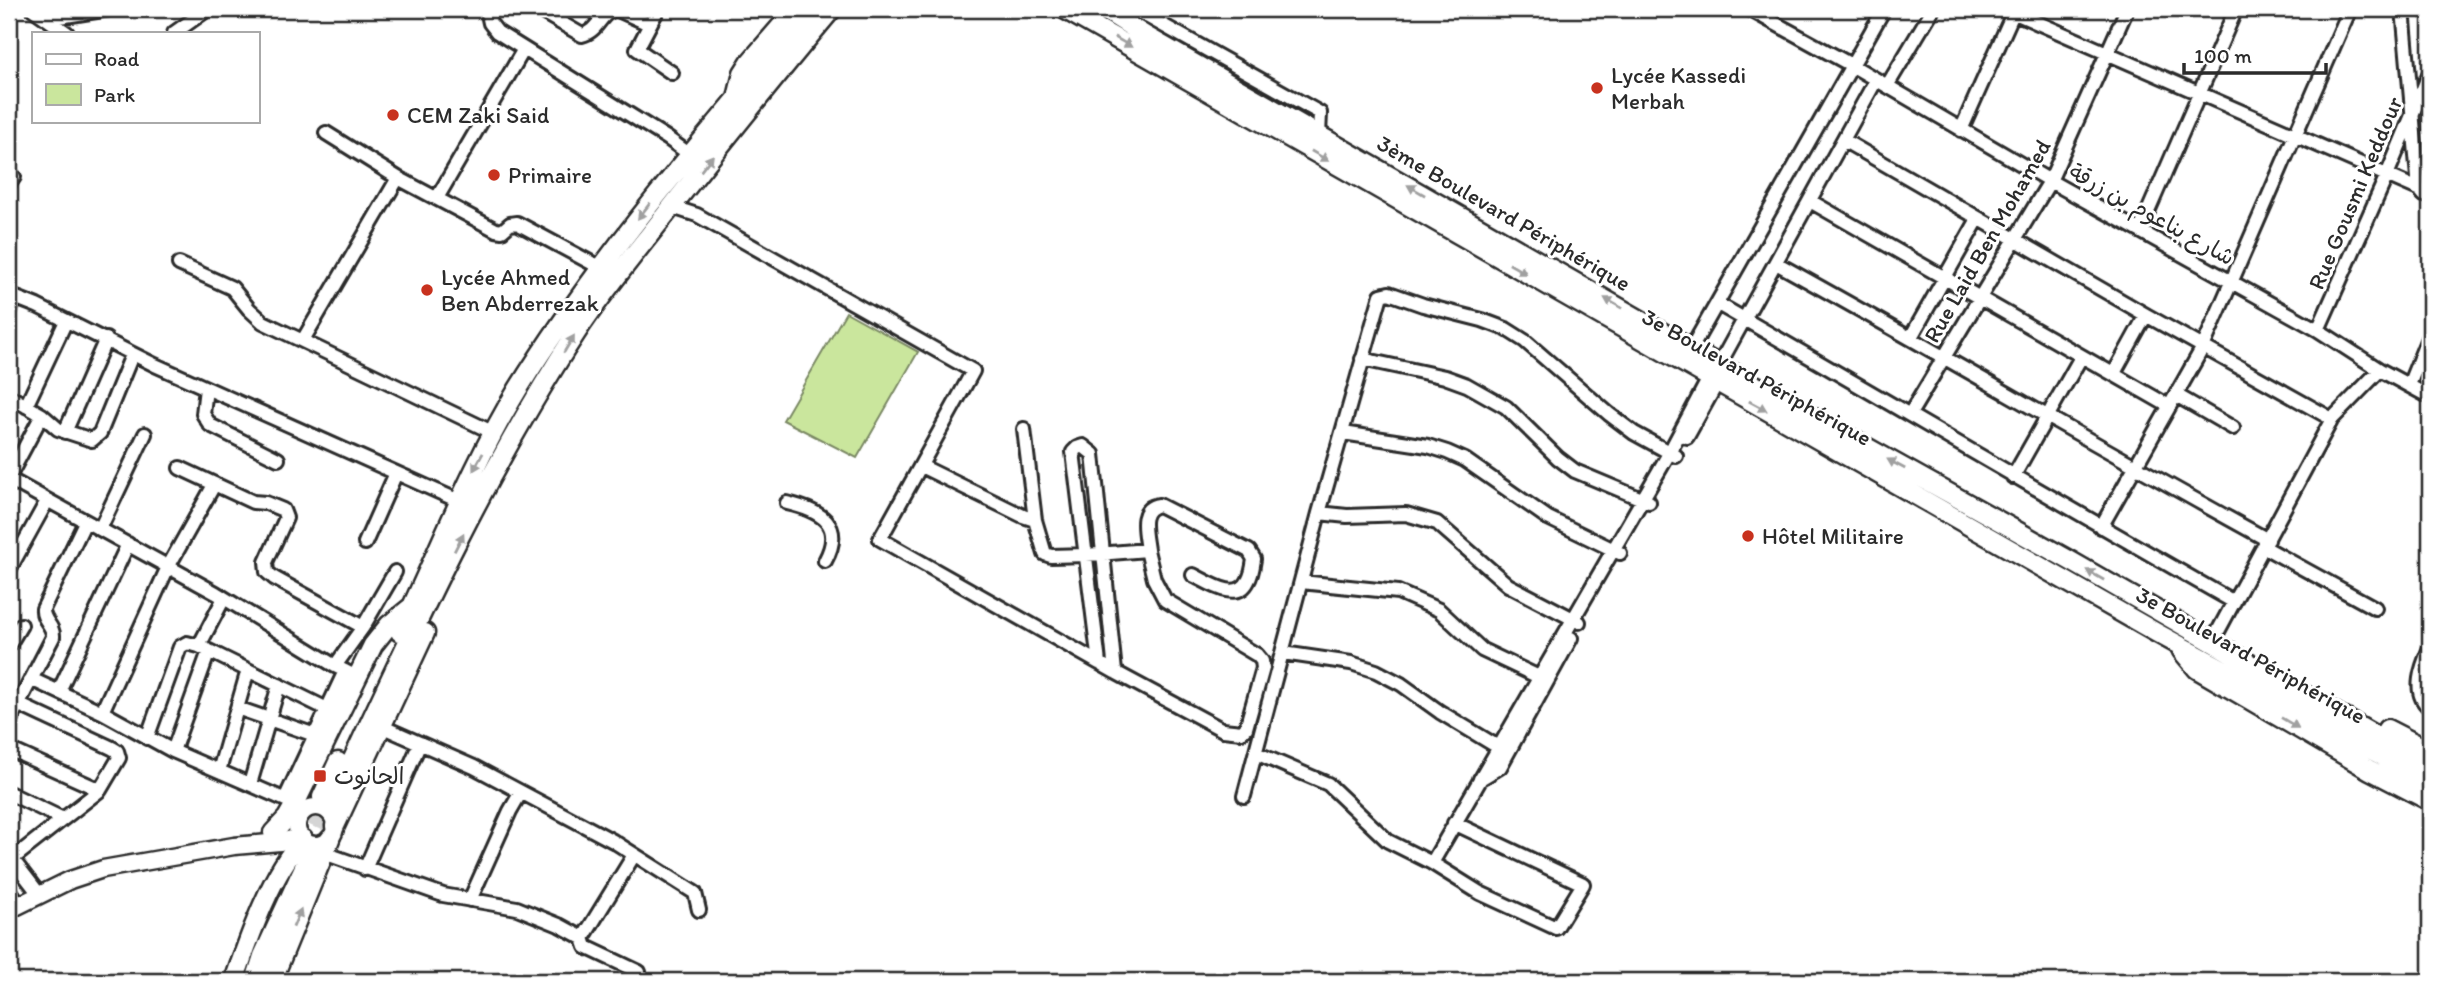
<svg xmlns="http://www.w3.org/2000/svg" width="2439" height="990" font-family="Itim,'Playpen Sans Arabic',sans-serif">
	<rect width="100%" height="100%" fill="#fff"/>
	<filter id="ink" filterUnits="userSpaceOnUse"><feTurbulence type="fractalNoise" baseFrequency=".0143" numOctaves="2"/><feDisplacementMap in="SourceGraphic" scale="14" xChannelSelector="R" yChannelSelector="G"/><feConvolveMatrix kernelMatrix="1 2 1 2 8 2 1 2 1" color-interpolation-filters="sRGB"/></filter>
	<g filter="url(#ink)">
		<path fill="#cae69d" stroke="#7a8864" stroke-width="2" d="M 846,312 L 918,352 L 857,458 L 783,420 Z"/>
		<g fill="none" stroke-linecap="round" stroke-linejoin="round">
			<path stroke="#d5d5d5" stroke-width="18" stroke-dasharray="18 9" stroke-linecap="butt" d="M 297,849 L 322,797
				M 310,854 L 333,802"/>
			<g stroke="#2b2b2b" stroke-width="18">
				<path id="minor" d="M 33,9 L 67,33
					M 487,9 L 490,23 L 497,32 L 667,138 L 689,154
					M 537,9 L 582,35 C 599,31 599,13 616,9 L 649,24
					M 658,9 L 637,49 L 672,73
					M 1134,9 L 1320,113 L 1319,135
					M 1749,9 L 1853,66 L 2050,181 L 2318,330 L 2380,370 L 2430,397
					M 2006,9 L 2430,194
					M 2403,9 L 2419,189 L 2424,195
					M 44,16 L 59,17 L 109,9
					M 174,33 L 208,9
					M 1887,86 L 1933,9
					M 1961,130 L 2015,9
					M 326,133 L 398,178 L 496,230 L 502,231 L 510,224 L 517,223 L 601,268
					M 1843,140 L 2146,315 L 2332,419
					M 9,184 L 14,177
					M 437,198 L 524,49
					M 1810,201 L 2169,406
					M 672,207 L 697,215 L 973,371 L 880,539 L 1115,672 L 1223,730 L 1242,732 L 1246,728 L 1263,668 L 1262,661 L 1257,655 L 1165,600 L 1154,579 L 1147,550 L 1086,555 L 1051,556 L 1045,554 L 1035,520 L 1024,429
					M 2140,230 L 2236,9
					M 1776,263 C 1941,354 2103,450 2268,540
					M 179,264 L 232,288 L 249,309 L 263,322 L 494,433
					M 9,295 L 37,306 L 155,365 L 459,501
					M 1718,304 C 1890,403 2061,504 2234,602
					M 9,313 L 15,297
					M 2318,330 L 2387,175 L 2430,72
					M 1911,337 L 1978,219
					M 303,340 L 398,178
					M 1691,349 L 1884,9
					M 1362,359 L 1445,377 L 1467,385 L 1506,407 L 1558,458 L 1575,471 L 1649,502
					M 1719,365 L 1876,80
					M 2114,373 L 2146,315
					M 2409,385 L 2430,333
					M 206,388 L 203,414 L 210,425 L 278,459
					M 2176,395 L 2233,428
					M 9,396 L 42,415 L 58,429 L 92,440 L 100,433 L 132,355
					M 26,406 L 66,321
					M 1910,414 L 2050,181 L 2127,9
					M 65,432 L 106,339
					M 1343,433 L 1428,446 L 1447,452 L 1465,460 L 1548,518 L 1620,553
					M 1687,437 L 1717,383
					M 921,466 L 1023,516 L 1035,520
					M 180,468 L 253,502 L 266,503 L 283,510 L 286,518 L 266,562 L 267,572 L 274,578 L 363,627
					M 9,477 L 42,415
					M 2013,477 L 2081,357
					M 9,479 L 216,593 L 335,666 L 357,677
					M 787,503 C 821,511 845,524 825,561
					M 1319,513 L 1347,516 L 1406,514 L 1437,523 L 1508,585 L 1579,622
					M 2101,527 L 2203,347 L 2350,9
					M 100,529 L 145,434
					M 365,543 L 396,473
					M 2264,547 L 2375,608
					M 1147,550 C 1145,533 1137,508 1159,505 L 1249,551 L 1254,559 C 1253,566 1252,575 1248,581 C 1237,603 1208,582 1193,575
					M 9,570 L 47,501
					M 1301,582 L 1398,592 L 1439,610 L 1482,650 L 1543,679
					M 2216,635 L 2332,419 L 2380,370
					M 9,645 L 21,625
					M 199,646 L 224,598
					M 2430,648 C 2422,666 2411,693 2430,708
					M 1283,653 L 1351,663 L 1376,671 L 1401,684 L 1440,712 L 1503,750
					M 1099,663 L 1073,452 L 1077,448 L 1083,446 L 1093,454 L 1115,672
					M 335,666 L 363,627 L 395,572
					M 31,679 L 102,712 L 173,751 L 295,804
					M 59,691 L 128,544
					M 9,700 L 112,748 L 117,751 L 119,758 L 100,790 L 11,860
					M 237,708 L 315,735
					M 102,712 L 168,567 L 214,485
					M 9,722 L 53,637 C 54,625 42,621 43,609 L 85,522
					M 383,727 L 474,767 L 613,841 L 695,893 L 699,910
					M 147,738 L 180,647 L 187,643 L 199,646 L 327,709
					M 9,749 L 100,790
					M 173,751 L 209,651
					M 1256,753 L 1328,784 L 1388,841 L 1432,863 L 1480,893 L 1556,928 L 1583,884 L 1454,823
					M 219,771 L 248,670
					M 1480,779 L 1500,767 L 1571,638
					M 250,784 L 279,685
					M 9,793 L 63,819
					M 1244,796 L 1319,513 L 1381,295 L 1389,293 L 1423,305 L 1482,320 L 1506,329 L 1525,341 L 1609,414 L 1634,433 L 1676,456
					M 285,799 L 345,671
					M 324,853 L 443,895 L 517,908 L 559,925 L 583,938 L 586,947 L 639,972
					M 9,858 L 16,864 L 39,894
					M 1432,863 L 1667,457 L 1709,378
					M 365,869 L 420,743
					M 9,889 L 19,904
					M 470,900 L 510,811 L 521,792
					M 583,938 L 634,855"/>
			</g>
			<g stroke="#2b2b2b" stroke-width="21">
				<path id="major" d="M297 826a19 19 0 1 1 38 0a19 19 0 1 1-38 0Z
					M 9,910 L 70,880 L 103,869 L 234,846 L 280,842 L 300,837"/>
			</g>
			<g stroke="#2b2b2b" stroke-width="23">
				<path id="highway" d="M 1064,9 L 2157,633 L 2430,782
					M 1103,9 L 1146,36 L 1719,365 L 2069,560 L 2430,767
					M 738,94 L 743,73 L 750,62 L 796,9
					M 400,632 C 439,551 471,466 518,389 C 603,252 709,132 813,9
					M 2182,651 L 2197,669 L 2370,770 L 2430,801
					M 2387,729 L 2430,751
					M 322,797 L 338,762
					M 333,802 C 407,643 480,480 576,333 C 602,293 633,256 662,219 C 718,148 774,78 832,9
					M 335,826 L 425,633
					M 273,833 L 287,818 L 295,804 L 373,645 L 389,625 L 410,608
					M 234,981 C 249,938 271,873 303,839
					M 255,981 L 263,956 L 310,854
					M 272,981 L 330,839"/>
			</g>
			<use href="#minor" stroke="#fff" stroke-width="12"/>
			<use href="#major" stroke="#fff" stroke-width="16"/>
			<use href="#highway" stroke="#fff" stroke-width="18"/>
		</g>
		<defs><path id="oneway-solid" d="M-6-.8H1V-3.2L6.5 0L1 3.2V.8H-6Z" transform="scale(1.75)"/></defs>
		<g fill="#a0a0a0">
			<use href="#oneway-solid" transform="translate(1123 42) rotate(30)"/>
			<use href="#oneway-solid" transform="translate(1320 156) rotate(30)"/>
			<use href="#oneway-solid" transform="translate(707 163) rotate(-52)"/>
			<use href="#oneway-solid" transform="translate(1416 190) rotate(-150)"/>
			<use href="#oneway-solid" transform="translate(644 211) rotate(128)"/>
			<use href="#oneway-solid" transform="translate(1518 269) rotate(30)"/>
			<use href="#oneway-solid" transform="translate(1613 303) rotate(-150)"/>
			<use href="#oneway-solid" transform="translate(569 344) rotate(-59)"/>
			<use href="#oneway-solid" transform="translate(1758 406) rotate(29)"/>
			<use href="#oneway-solid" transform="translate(478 462) rotate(119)"/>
			<use href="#oneway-solid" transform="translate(1896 464) rotate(-151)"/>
			<use href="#oneway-solid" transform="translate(459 542) rotate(-63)"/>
			<use href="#oneway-solid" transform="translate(2095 575) rotate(-150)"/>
			<use href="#oneway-solid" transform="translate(2290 723) rotate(31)"/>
			<use href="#oneway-solid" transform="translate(297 918) rotate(-67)"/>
		</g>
	</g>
	<g fill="#c8321e" stroke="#fff" stroke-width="2.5">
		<circle cx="1597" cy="88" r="7"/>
		<circle cx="393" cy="115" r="7"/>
		<circle cx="494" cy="175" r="7"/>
		<circle cx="427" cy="290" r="7"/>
		<circle cx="1748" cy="536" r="7"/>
		<rect x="313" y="769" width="14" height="14" rx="3.5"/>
	</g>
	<g text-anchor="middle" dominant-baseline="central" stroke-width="6" stroke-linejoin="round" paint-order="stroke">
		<g font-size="23" fill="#2b2b2b" stroke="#fff" text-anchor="start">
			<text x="1611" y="75">Lycée Kassedi<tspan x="1611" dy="26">Merbah</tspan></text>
			<text x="407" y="115">CEM Zaki Said</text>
			<text x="508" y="175">Primaire</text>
			<text x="441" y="277">Lycée Ahmed<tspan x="441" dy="26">Ben Abderrezak</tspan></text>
			<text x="1762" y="536">Hôtel Militaire</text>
			<text x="334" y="776">الحانوت</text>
		</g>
		<g font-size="23" fill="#2b2b2b" stroke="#fff">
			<text transform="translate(2355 193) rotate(-67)">Rue Gousmi Keddour</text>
			<text transform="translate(1504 213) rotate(30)">3ème Boulevard Périphérique</text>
			<text transform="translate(2152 214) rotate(29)">شارع بناعوم بن زرقة</text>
			<text transform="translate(1987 241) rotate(-60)">Rue Laid Ben Mohamed</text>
			<text transform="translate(1757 377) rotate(29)">3e Boulevard Périphérique</text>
			<text transform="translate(2251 655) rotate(29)">3e Boulevard Périphérique</text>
		</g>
	</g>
	<rect width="2439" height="990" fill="none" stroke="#fff" stroke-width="35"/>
	<rect x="18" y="18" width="2404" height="955" fill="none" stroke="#2b2b2b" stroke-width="2.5" filter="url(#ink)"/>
	<rect x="32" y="32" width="228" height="91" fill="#ffffff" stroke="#aaaaaa" stroke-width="2"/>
	<rect x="46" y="54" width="35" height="10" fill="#ffffff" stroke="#aaaaaa" stroke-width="2"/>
	<text x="94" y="66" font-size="21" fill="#2b2b2b">Road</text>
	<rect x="46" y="84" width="35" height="21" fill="#cae69d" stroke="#aaaaaa" stroke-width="2"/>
	<text x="94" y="102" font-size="21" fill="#2b2b2b">Park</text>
	<path d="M2184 63v10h142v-10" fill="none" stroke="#2b2b2b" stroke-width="3.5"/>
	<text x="2194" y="63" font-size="21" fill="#2b2b2b" stroke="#ffffff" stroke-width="5" paint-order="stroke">100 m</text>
</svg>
